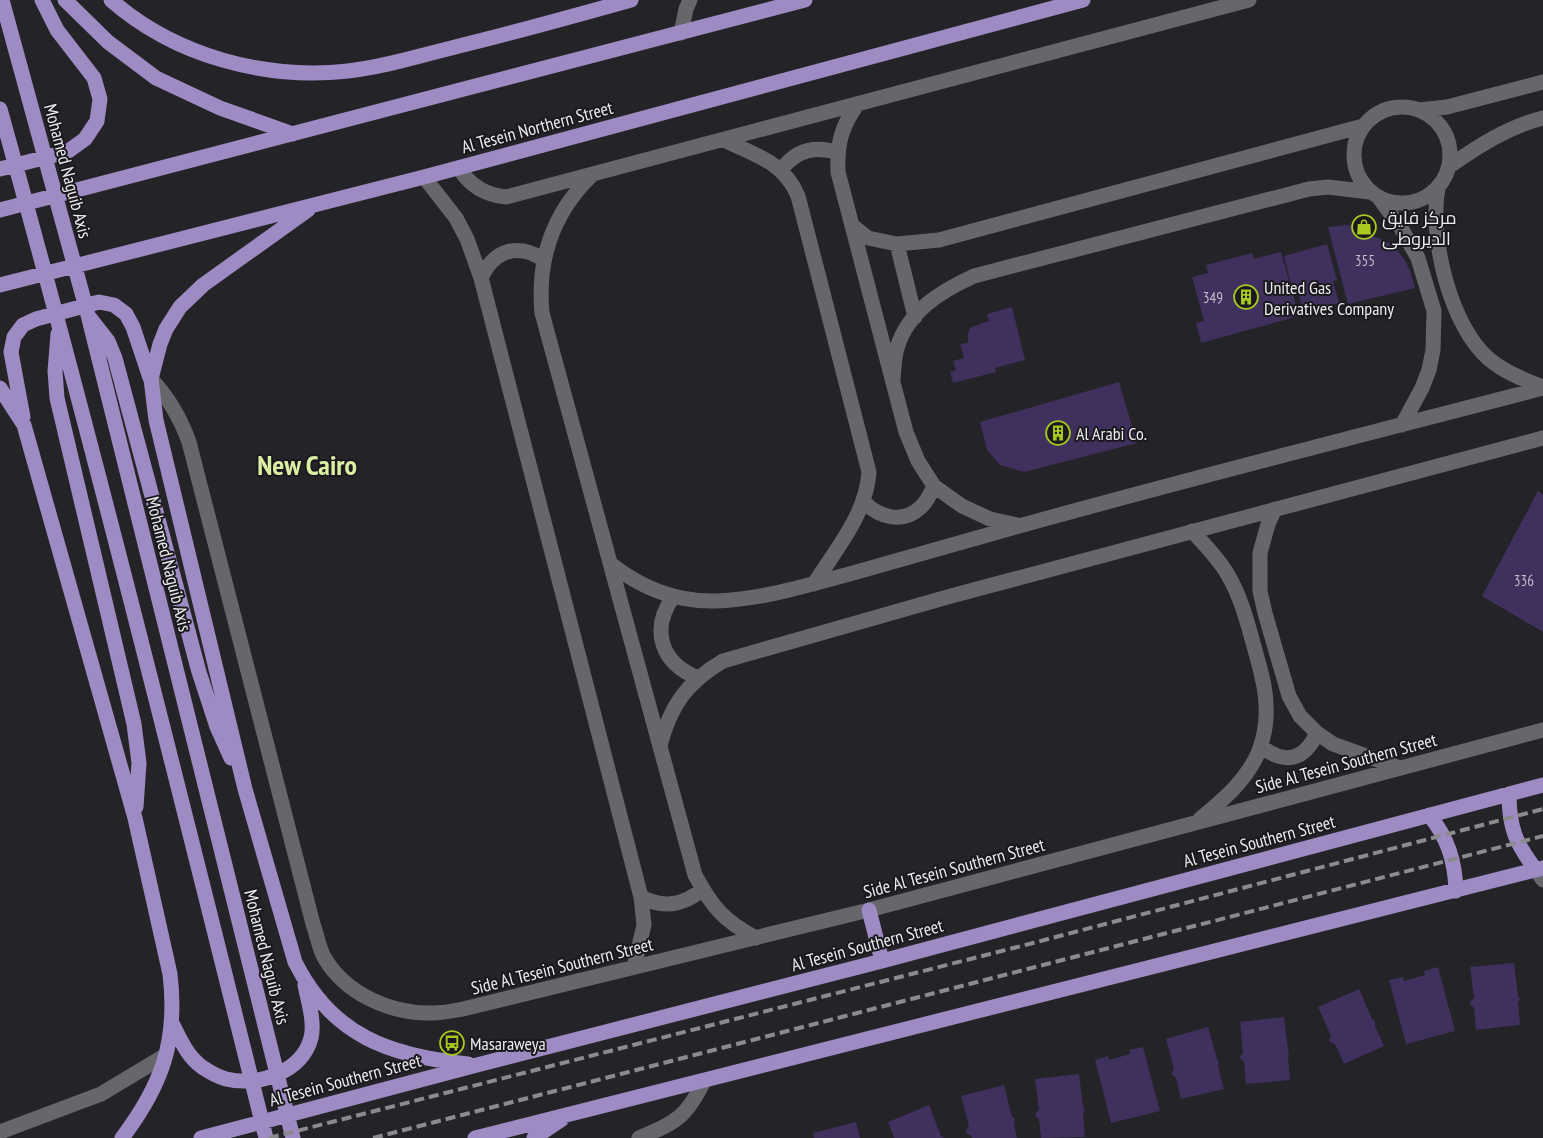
<svg xmlns="http://www.w3.org/2000/svg" width="1543" height="1138" font-family="'PT Sans Narrow',Cairo,sans-serif">
	<rect width="100%" height="100%" fill="#242327"/>
	<path fill="#40305e" d="M 1347,225 L 1354,226 L 1356,232 L 1364,233 L 1386,241 L 1396,249 L 1405,260 L 1410,271 L 1415,288 L 1348,304 L 1328,227 Z
		M 1327,244 L 1337,280 L 1333,281 L 1339,303 L 1304,313 L 1298,291 L 1293,292 L 1284,256 Z
		M 1281,252 L 1299,316 L 1201,343 L 1196,323 L 1204,321 L 1192,277 L 1208,273 L 1206,265 L 1252,253 L 1254,259 Z
		M 1012,307 L 1025,360 L 995,368 L 996,372 L 953,383 L 950,372 L 956,370 L 953,361 L 964,358 L 960,344 L 968,343 L 968,333 L 970,328 L 974,326 L 989,321 L 987,314 Z
		M 1119,382 L 1137,443 L 1024,472 L 1000,465 L 987,450 L 980,422 Z
		M 1538,491 L 1543,495 L 1543,632 L 1482,596 Z
		M 1514,963 L 1518,996 L 1520,999 L 1518,1003 L 1520,1025 L 1476,1030 L 1474,1008 L 1470,1004 L 1471,1000 L 1474,998 L 1470,967 Z
		M 1438,967 L 1455,1031 L 1406,1044 L 1389,980 L 1403,977 L 1404,981 L 1425,975 L 1424,971 Z
		M 1359,989 L 1372,1019 L 1375,1021 L 1375,1026 L 1384,1046 L 1344,1064 L 1335,1044 L 1330,1042 L 1329,1039 L 1331,1036 L 1318,1007 Z
		M 1284,1017 L 1288,1050 L 1289,1053 L 1288,1057 L 1290,1080 L 1246,1084 L 1244,1062 L 1239,1058 L 1243,1053 L 1240,1022 Z
		M 1208,1027 L 1217,1059 L 1219,1062 L 1218,1066 L 1224,1089 L 1181,1099 L 1176,1078 L 1171,1074 L 1174,1069 L 1166,1039 Z
		M 1143,1047 L 1160,1111 L 1111,1123 L 1095,1060 L 1108,1056 L 1109,1060 L 1130,1054 L 1129,1050 Z
		M 1079,1074 L 1083,1107 L 1085,1110 L 1083,1114 L 1085,1137 L 1041,1138 L 1039,1119 L 1036,1117 L 1035,1114 L 1039,1110 L 1035,1079 Z
		M 1004,1085 L 1012,1117 L 1015,1119 L 1014,1124 L 1017,1138 L 972,1138 L 971,1135 L 967,1134 L 966,1131 L 969,1126 L 961,1096 Z
		M 929,1105 L 941,1136 L 944,1138 L 894,1138 L 888,1122 Z
		M 856,1122 L 860,1138 L 814,1138 L 813,1133 Z"/>
	<g fill="none" stroke-linecap="round" stroke-linejoin="round">
		<path stroke="#67666b" stroke-width="15" d="M 681,33 L 686,9 L 690,0
			M 857,105 C 841,127 837,144 838,172 L 906,432 L 918,461 L 934,486 L 962,506 L 990,519 L 1017,525
			M1354 155a48 48 0 1 1 96 0a48 48 0 1 1-96 0Z
			M 1419,110 L 1447,107 L 1543,82
			M 724,140 C 755,155 784,162 798,196 L 869,472 C 866,515 836,549 814,584
			M 1450,166 C 1478,146 1508,127 1543,118
			M 459,168 C 470,186 485,195 506,197 L 1249,0
			M 781,170 C 796,150 815,145 838,153
			M 591,176 C 552,214 537,259 542,313 L 695,875 C 712,907 724,921 756,938
			M 424,177 L 456,218 L 467,239 L 481,278 L 641,897 L 644,925 L 634,967
			M 1438,188 C 1429,237 1450,326 1489,359 C 1504,372 1524,380 1543,387
			M 1380,199 L 1401,228 L 1418,258 L 1434,311 L 1433,350 L 1429,370 L 1422,388 L 1402,425
			M 853,226 L 868,238 L 897,244 L 939,240 L 1363,126
			M 897,244 L 915,317
			M 481,278 C 494,250 517,243 543,259
			M 151,379 C 169,398 180,417 189,442 L 313,924 C 317,935 319,948 324,957 C 345,994 391,1014 432,1013 C 442,1013 453,1011 463,1009 L 869,910 L 1543,730
			M 893,379 C 894,369 894,358 897,348 C 908,311 941,291 974,276 L 1309,189 L 1328,187 L 1370,192
			M 864,502 C 880,518 903,524 921,507 C 927,501 931,493 934,486
			M 1275,509 L 1268,524 L 1260,553 L 1260,591 L 1265,613 L 1289,696 L 1300,716 L 1317,733 L 1333,744 L 1400,768
			M 1192,531 C 1205,545 1219,559 1228,575 C 1242,599 1248,625 1255,650 C 1260,669 1266,687 1266,706 C 1267,721 1264,737 1259,751 C 1247,780 1224,799 1200,819
			M 612,565 C 642,588 676,602 715,601 C 760,600 809,585 853,573 C 906,558 959,543 1012,528 C 1188,479 1366,434 1543,388
			M 673,597 C 650,630 661,663 698,678
			M 660,746 C 670,706 687,682 723,661 L 951,596 L 1543,438
			M 1261,746 C 1284,765 1304,761 1317,733
			M 1536,870 L 1543,880
			M 641,897 C 664,909 684,905 703,889
			M 0,1132 L 101,1094 L 166,1055
			M 639,1138 C 676,1122 686,1118 704,1081"/>
		<path stroke="#9e8bc3" stroke-width="15" d="M 2,0 L 88,315 L 293,1138
			M 65,0 L 108,42 L 156,78 L 220,108 L 293,134
			M 111,0 C 175,56 264,80 348,71 C 385,67 422,55 459,46 C 516,32 574,16 631,0
			M 0,109 C 95,450 180,794 266,1138
			M 0,169 L 67,152 L 85,139 L 97,121 L 100,99 L 94,78 L 57,30 L 42,0
			M 0,210 L 805,0
			M 308,210 L 203,285 L 180,307 L 166,329 L 160,344 L 151,379 L 156,420 L 245,789 L 295,962 C 332,1036 390,1056 468,1064
			M 0,285 L 424,177 L 1083,0
			M 90,318 L 108,341 L 115,358 L 199,672 L 217,727 L 231,758
			M 58,334 L 55,371 L 57,398 L 134,724 L 139,763 L 136,807
			M 0,388 L 24,425 L 135,818 L 170,974 C 178,1041 162,1085 122,1138
			M 23,417 L 11,352 L 14,337 L 23,325 L 36,319 L 99,302 L 114,305 L 126,314 L 133,327 L 150,378
			M 1509,794 C 1509,828 1516,844 1536,870
			M 1429,815 C 1448,838 1455,861 1456,891
			M 869,910 L 882,961
			M 172,1023 C 180,1039 187,1056 202,1067 C 208,1071 219,1077 226,1079 C 258,1087 302,1072 311,1038 C 315,1022 308,1001 305,985
			M 201,1138 L 477,1065 L 882,961 L 1543,785
			M 475,1138 L 1543,868
			M 534,1138 L 562,1119"/>
		<path stroke="#8b8a8e" stroke-width="4" stroke-dasharray="10 5" stroke-linecap="butt" d="M 269,1138 L 1033,943 L 1543,809
			M 373,1138 L 1543,836"/>
	</g>
	<defs>
		<g id="shop-ring" transform="scale(1.25)"><circle r="9.5" fill="#1b191e" stroke="#a7c81f" stroke-width="1.5"/><path d="M-5-2.5h2.3a2.7 3.5 0 0 1 5.4 0H5L5.5 6h-11ZM-1.5-2.5h3a1.5 2.3 0 0 0-3 0Z" fill="#a7c81f"/></g>
		<g id="building-ring" transform="scale(1.25)"><circle r="9.5" fill="#1b191e" stroke="#a7c81f" stroke-width="1.5"/><path d="M-4-6H4V6H1V3H-1V6H-4ZM-2.5-4.3h1.7v1.8h-1.7ZM.8-4.3h1.7v1.8H.8ZM-2.5-1h1.7V.8h-1.7ZM.8-1h1.7V.8H.8Z" fill="#a7c81f"/></g>
		<g id="bus-ring" transform="scale(1.25)"><circle r="9.5" fill="#1b191e" stroke="#a7c81f" stroke-width="1.5"/><path d="M-5-6H5V4H4V6H2V4H-2V6H-4V4H-5ZM-3.5-4V0h7V-4ZM-3.5 1.2v1.5H-2V1.2ZM2 1.2v1.5H3.5V1.2Z" fill="#a7c81f"/></g>
	</defs>
	<g fill-rule="evenodd">
		<use href="#shop-ring" x="1364" y="227"/>
		<use href="#building-ring" x="1246" y="297"/>
		<use href="#building-ring" x="1058" y="433"/>
		<use href="#bus-ring" x="452" y="1043"/>
	</g>
	<g text-anchor="middle" dominant-baseline="central" stroke-width="4" stroke-linejoin="round" paint-order="stroke">
		<g font-size="15" fill="#c1bcca">
			<text x="1365" y="260">355</text>
			<text x="1213" y="297">349</text>
			<text x="1524" y="580">336</text>
		</g>
		<g font-size="18" fill="#ecebee" stroke="#1b191e">
			<text transform="translate(537 127) rotate(-15)">Al Tesein Northern Street</text>
			<text transform="translate(68 171) rotate(75)">Mohamed Naguib Axis</text>
			<text transform="translate(169 564) rotate(76)">Mohamed Naguib Axis</text>
			<text transform="translate(1346 763) rotate(-15)">Side Al Tesein Southern Street</text>
			<text transform="translate(1259 841) rotate(-15)">Al Tesein Southern Street</text>
			<text transform="translate(954 868) rotate(-15)">Side Al Tesein Southern Street</text>
			<text transform="translate(867 945) rotate(-15)">Al Tesein Southern Street</text>
			<text transform="translate(267 957) rotate(76)">Mohamed Naguib Axis</text>
			<text transform="translate(562 966) rotate(-14)">Side Al Tesein Southern Street</text>
			<text transform="translate(345 1080) rotate(-15)">Al Tesein Southern Street</text>
		</g>
		<g font-size="18" fill="#ecebee" stroke="#1b191e" text-anchor="start">
			<text x="1382" y="217">مركز فايق<tspan x="1382" dy="21">الديروطى</tspan></text>
			<text x="1264" y="287">United Gas<tspan x="1264" dy="21">Derivatives Company</tspan></text>
			<text x="1076" y="433">Al Arabi Co.</text>
			<text x="470" y="1043">Masaraweya</text>
		</g>
		<g font-size="28" font-weight="bold" fill="#daefa3" stroke="#1b191e">
			<text x="307" y="464">New Cairo</text>
		</g>
	</g>
</svg>
